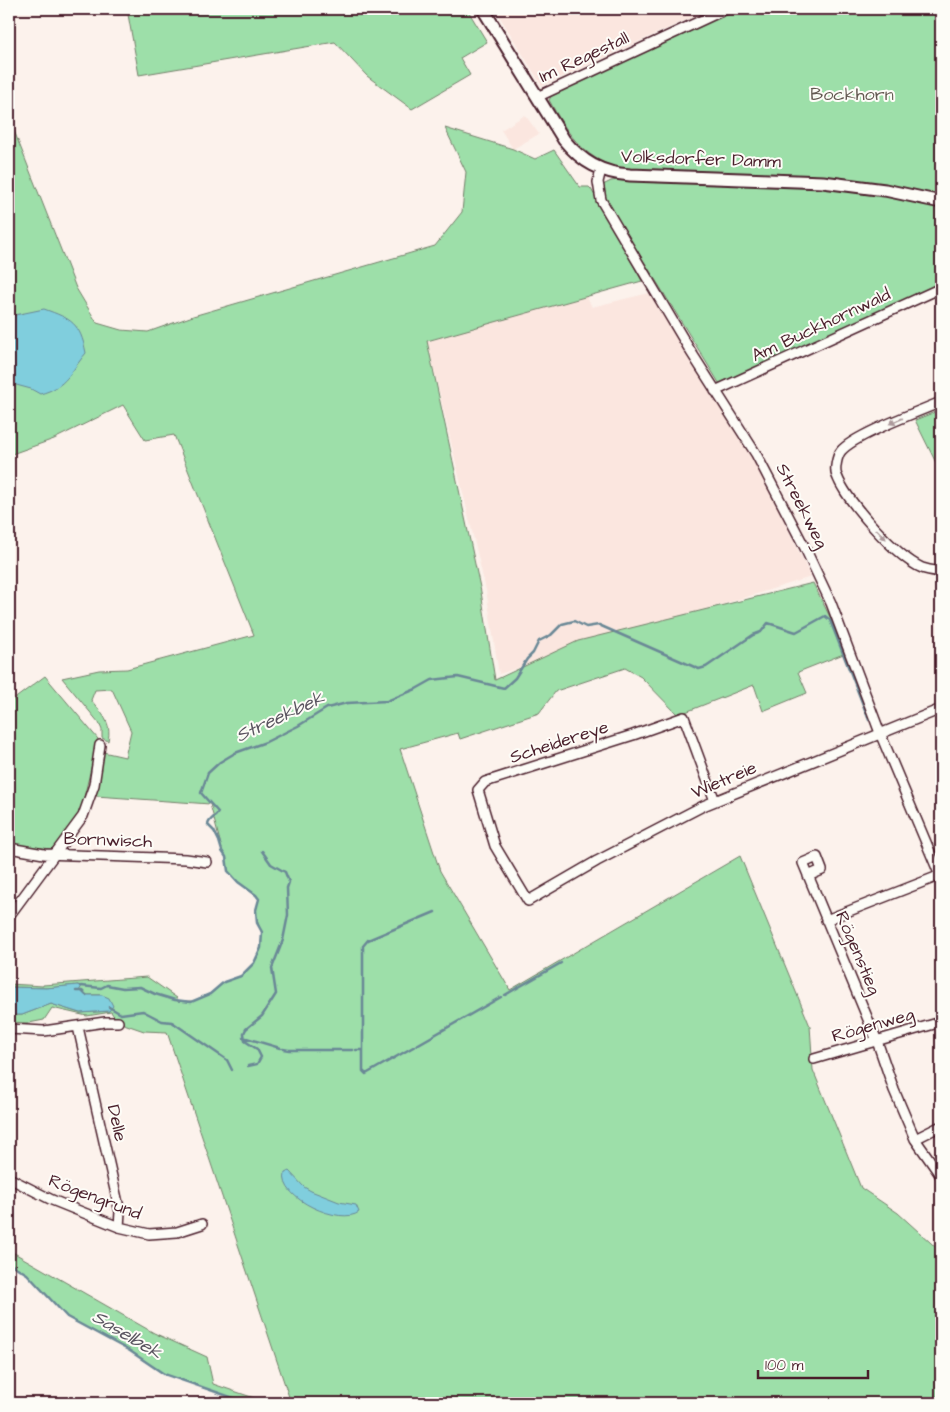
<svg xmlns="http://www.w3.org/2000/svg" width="950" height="1412" font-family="'Architects Daughter',sans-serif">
	<rect width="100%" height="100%" fill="#fcf2ec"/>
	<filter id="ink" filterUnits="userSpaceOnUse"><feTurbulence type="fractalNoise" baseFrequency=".02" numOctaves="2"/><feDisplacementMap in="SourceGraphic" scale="10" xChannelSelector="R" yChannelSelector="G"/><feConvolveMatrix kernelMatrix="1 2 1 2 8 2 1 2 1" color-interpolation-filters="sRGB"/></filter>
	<g filter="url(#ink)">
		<path fill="#fbe6df" d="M 495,9 L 710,9 L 542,86 Z
			M 525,115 L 539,134 L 513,149 L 501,130 Z
			M 649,293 L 762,475 L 811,577 L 499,674 L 486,590 L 427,341 L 586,296 L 592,307 Z"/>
		<path fill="#9ddfa9" stroke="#747f6a" d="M 127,9 L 456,9 L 457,11 L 461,9 L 467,9 L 487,42 L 460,58 L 470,75 L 412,109 L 367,76 L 335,42 L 139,75 Z
			M 733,9 L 941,9 L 941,198 L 619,168 C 582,158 566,131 549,100 L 553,93 L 668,40 Z
			M 9,118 L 76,288 L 97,323 L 121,330 L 148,332 L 193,316 L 435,246 L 462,212 L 466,172 L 445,128 L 513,149 L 535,159 L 554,150 L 577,183 L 580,187 L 589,187 L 591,189 L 642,281 L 427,341 L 481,592 L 495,680 L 578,641 L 813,583 L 833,623 L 846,653 L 798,672 L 807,693 L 763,711 L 754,685 L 678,715 L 641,677 L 625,668 L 556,691 L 539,713 L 460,739 L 458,733 L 400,749 L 440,871 L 510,990 L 740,856 L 810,1026 L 813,1070 L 861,1188 L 898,1213 L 941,1252 L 941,1403 L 664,1403 L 663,1399 L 646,1403 L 291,1403 L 167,1032 L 144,1031 L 118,1022 L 111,1012 L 87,1016 L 52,1008 L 44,1020 L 29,1023 L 9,1022 L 9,1015 L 22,1015 L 51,1004 L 80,1013 L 109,1011 L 102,995 L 85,995 L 83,991 L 78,991 L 78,985 L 46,988 L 9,987 L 9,984 L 43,986 L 43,985 L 147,977 L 177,998 L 177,1001 L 193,1001 L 210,994 L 224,982 L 239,977 L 244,973 L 256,960 L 260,951 L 262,934 L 257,920 L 256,910 L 259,899 L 256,895 L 238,882 L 228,871 L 226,857 L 223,853 L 210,804 L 96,796 L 103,752 L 125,757 L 131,731 L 112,689 L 95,690 L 91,700 C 102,714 112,722 108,741 L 102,738 L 102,730 L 99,723 L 62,678 L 99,670 L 127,669 L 254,635 L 174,435 L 145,440 L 123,405 L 54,439 L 9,455 Z
			M 618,180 L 742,182 L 817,186 L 881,193 L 941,207 L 941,283 L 721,386 L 603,195 L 603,185 L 611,181 Z
			M 935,412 L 941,421 L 941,473 L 915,420 Z
			M 45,676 L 98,739 L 80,814 L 52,849 L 15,845 L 9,821 L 9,703 Z
			M 9,1250 L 154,1333 L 207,1357 L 213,1384 L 269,1403 L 248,1403 L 164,1374 L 130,1351 L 67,1317 L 27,1274 L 9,1263 Z"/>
		<path fill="#80cedd" stroke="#6a8896" d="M 44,309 C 72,319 80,323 86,353 C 70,372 67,387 40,394 L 31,389 L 9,383 L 9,319 L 15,315 Z
			M 78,985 L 82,986 L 79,991 L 82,991 L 86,995 L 102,995 L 109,998 L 113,1006 L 109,1011 L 80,1013 L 51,1004 L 22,1015 L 9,1015 L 9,987 L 46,988 Z
			M 289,1171 L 304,1187 L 311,1191 L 339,1202 L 356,1205 L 359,1212 C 342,1226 278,1199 285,1173 Z"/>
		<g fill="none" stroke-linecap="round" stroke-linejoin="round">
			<path stroke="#6a8896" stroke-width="2.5" d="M 81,986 L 101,988 L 107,985 L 123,988 L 140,987 L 155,994 L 175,1000 L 191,1002 L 210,994 L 224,982 L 241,976 L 254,963 L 261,948 L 262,932 L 257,923 L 256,910 L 259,899 L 256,895 L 238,882 L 228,871 L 226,857 L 222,851 L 219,841 L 214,831 L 208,825 C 209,818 217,817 218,812 L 201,793 L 208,773 L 220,762 L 235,753 L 266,742 L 298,726 L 327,708 L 347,703 L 387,701 L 416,689 L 432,680 L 458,677 L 504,688 L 515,678 L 527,659 L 533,653 L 539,641 L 551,635 L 562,624 L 574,621 L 586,627 L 599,625 L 699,669 L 706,667 L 753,635 L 761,632 L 768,623 L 796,632 L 825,616 L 830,620 L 869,720
				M 76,991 L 82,991 L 86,995
				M 505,995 L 561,963
				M 109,1007 L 121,1014 L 143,1011 L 162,1021 L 172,1022 L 227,1060 L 232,1070
				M 243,1037 L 280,1048
				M 283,1049 L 289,1050 L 353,1050
				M 356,1050 L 363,1050 L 363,946 L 368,940 L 435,912
				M 363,1050 L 363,1071 L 366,1074 L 501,997
				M 248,1066 L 257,1064 L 261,1057 L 257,1049 L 245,1041 L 244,1033 L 246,1029 L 262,1016 L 276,994 L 272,968 L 283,940 L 288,915 L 287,888 L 289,882 L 285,872 L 271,864 L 262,851
				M 9,1263 L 27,1274 L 67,1317 L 130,1351 L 164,1374 L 248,1403"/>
			<g stroke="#4a1f2b" stroke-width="12">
				<path id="street" d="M 537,97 L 726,9
					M 601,170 L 598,182 L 601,200 L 691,352 L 756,454 L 805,548 L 831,603 L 880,733 L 941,878
					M 715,391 L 941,288
					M 941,402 C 920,411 854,435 841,451 C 837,456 834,470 837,476 C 847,502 897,557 922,568 C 928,570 935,571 941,572
					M 715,801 L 684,717 L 633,735 L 485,782 L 478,790 L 495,846 L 528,901 L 597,861 L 703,806 L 941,709
					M 9,848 L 44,854 L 186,859 L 207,862
					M 808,876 L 822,870 L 817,857 L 803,863 L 877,1041 L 894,1090 L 915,1139 L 941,1176
					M 9,916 L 83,816 L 94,785 L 100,745
					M 826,920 L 941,875
					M 78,1027 L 120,1212 L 119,1227
					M 9,1029 L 44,1031 L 105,1022 L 118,1022
					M 814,1059 L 941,1022
					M 915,1139 L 941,1126
					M 9,1178 L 52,1200 L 119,1227 L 149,1234 L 177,1232 L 202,1224"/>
			</g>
			<g stroke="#4a1f2b" stroke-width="15">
				<path id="secondary" d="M 483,9 L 564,140 C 582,162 601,173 630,175 L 823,182 L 885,190 L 941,202"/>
			</g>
			<use href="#street" stroke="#fdfcf7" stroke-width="9"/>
			<use href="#secondary" stroke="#fdfcf7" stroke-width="11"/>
		</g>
		<defs><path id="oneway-solid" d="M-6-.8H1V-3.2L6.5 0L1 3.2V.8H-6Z" transform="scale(1.25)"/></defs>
		<g fill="#ac999b">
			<use href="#oneway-solid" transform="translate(896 421) rotate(157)"/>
			<use href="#oneway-solid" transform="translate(881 534) rotate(46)"/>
		</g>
	</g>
	<g text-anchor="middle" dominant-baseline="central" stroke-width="4" stroke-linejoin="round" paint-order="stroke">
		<g font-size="18" fill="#4a1f2b" stroke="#fdfcf7">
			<text transform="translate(584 57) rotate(-25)">Im Regestall</text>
			<text transform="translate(701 159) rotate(2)">Volksdorfer Damm</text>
			<text transform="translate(821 325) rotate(-25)">Am Buckhornwald</text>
			<text transform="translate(802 506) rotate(63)">Streekweg</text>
			<text transform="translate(559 742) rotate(-18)">Scheidereye</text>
			<text transform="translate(724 780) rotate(-23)">Wietreie</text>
			<text transform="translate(108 840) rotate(2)">Bornwisch</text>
			<text transform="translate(858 953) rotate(67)">Rögenstieg</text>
			<text transform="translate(873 1025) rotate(-16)">Rögenweg</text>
			<text transform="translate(117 1123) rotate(77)">Delle</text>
			<text transform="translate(95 1197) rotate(21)">Rögengrund</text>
		</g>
		<g font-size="18" fill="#635951" stroke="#fdfcf7">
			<text x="852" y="94">Bockhorn</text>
		</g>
		<g font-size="19" font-style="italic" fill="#5a5460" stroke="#fdfcf7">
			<text transform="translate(280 717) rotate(-25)">Streekbek</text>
			<text transform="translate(127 1335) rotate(31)">Saselbek</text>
		</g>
	</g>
	<rect width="950" height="1412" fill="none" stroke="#fdfcf7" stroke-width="30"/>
	<rect x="15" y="15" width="920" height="1382" fill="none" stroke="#4a1f2b" stroke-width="2" filter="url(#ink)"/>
	<path d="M758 1370v8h110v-8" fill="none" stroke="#4a1f2b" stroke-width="2.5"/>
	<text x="765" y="1370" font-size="15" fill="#4a1f2b" stroke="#fdfcf7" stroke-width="4" paint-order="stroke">100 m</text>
</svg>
